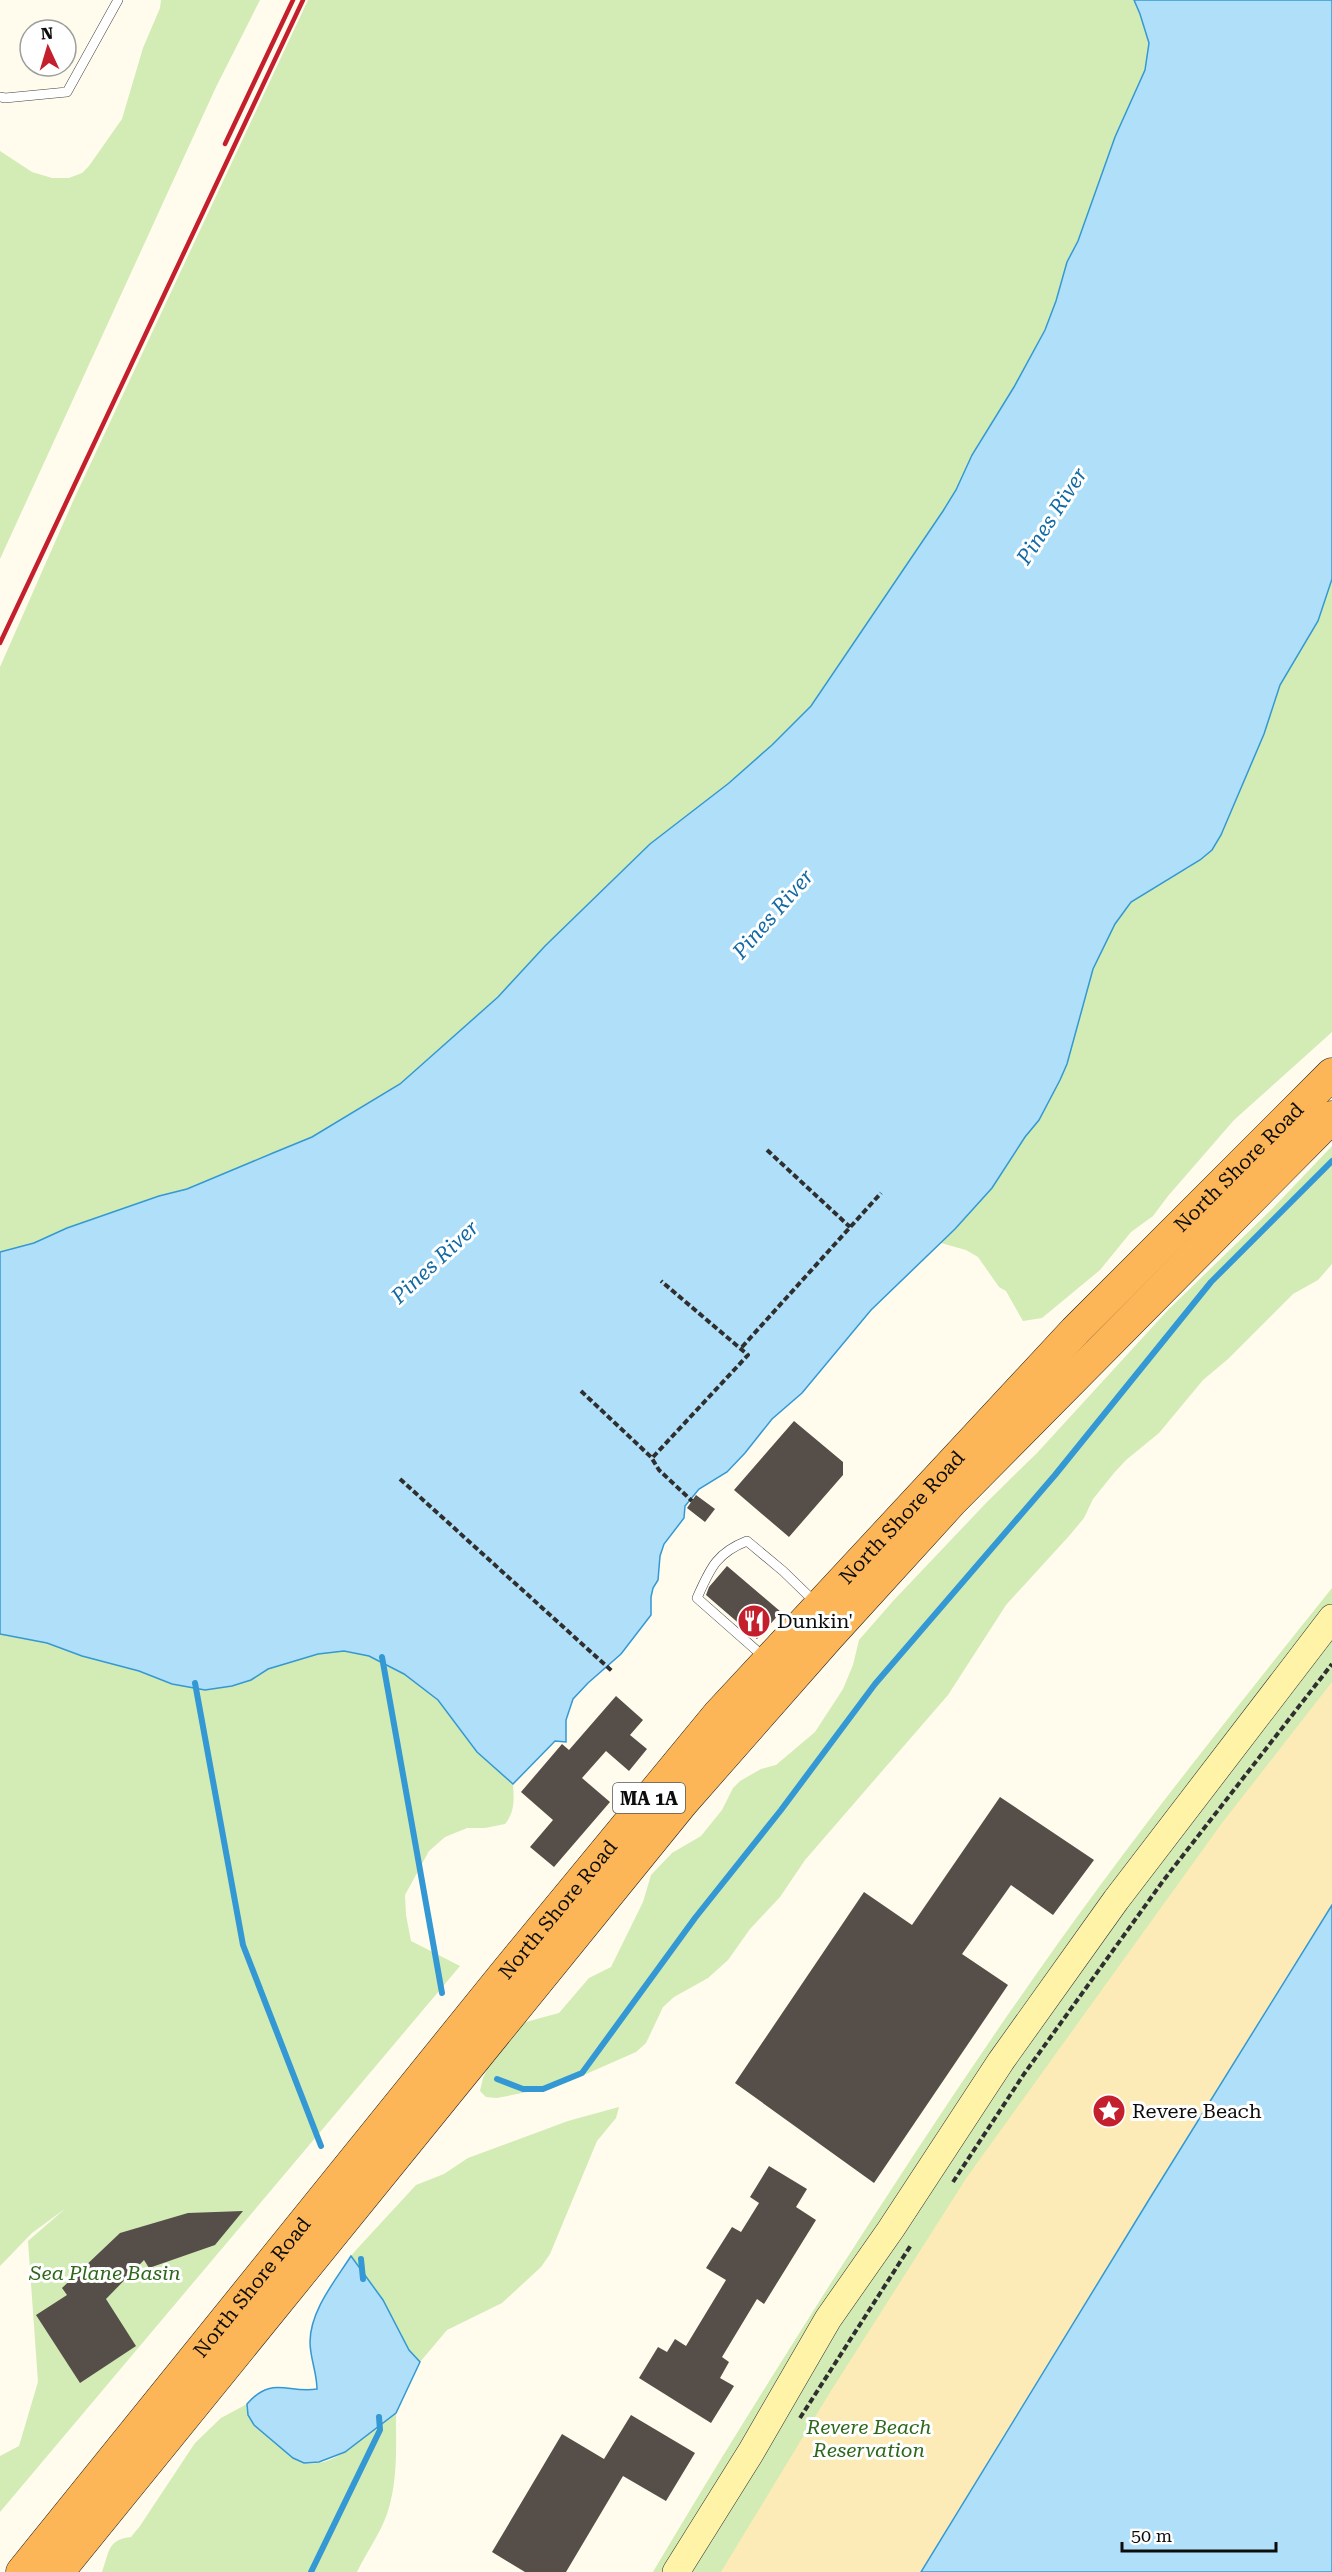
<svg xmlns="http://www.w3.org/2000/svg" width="1332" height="2572" font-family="'Roboto Serif',serif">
	<rect width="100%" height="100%" fill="#fffbed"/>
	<path fill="#d3ebb5" d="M 161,0 L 260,0 L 216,87 L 0,559 L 0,151 L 32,172 L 52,178 L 69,178 L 82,173 L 89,166 L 122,119 L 143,48 L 160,8 Z
		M 308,0 L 1134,0 L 1140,14 L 1149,43 L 1145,70 L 1115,137 L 1078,241 L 1067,262 L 1056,301 L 1045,330 L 1014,387 L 972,455 L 956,490 L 943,511 L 811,706 L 772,745 L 729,783 L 650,844 L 545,946 L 498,997 L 400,1084 L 312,1137 L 273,1153 L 187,1189 L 159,1196 L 67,1228 L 34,1243 L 0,1252 L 0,667 L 74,499 Z
		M 1332,579 L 1332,1032 L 1234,1120 L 1168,1196 L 1153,1216 L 1131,1232 L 1100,1270 L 1042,1318 L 1023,1321 L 1006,1291 L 999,1287 L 978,1257 L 966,1250 L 941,1243 L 992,1188 L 1025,1137 L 1039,1120 L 1067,1064 L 1093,969 L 1108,935 L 1122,913 L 1131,902 L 1169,877 L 1189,868 L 1221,835 L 1264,734 L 1280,685 L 1318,621 Z
		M 1332,1146 L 1332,1264 L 1318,1280 L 1293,1294 L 1228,1359 L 1203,1380 L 1159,1433 L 1126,1460 L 1114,1473 L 1093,1499 L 1084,1518 L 1069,1536 L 1006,1605 L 948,1695 L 805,1860 L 780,1897 L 750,1929 L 728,1960 L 708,1978 L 674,1997 L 663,2007 L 646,2043 L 636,2052 L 577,2078 L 532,2091 L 497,2098 L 486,2097 L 480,2091 L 483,2078 L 490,2063 L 522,2023 L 559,2013 L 589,1978 L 611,1967 L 643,1902 L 651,1875 L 672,1853 L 701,1836 L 722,1810 L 733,1788 L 740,1781 L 761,1769 L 776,1765 L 815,1732 L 843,1689 L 853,1665 L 859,1640 L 894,1600 L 987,1502 L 1037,1453 L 1168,1310 L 1273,1208 Z
		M 1332,1588 L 1332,1905 L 1150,2198 L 921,2572 L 653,2572 C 712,2472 774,2373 836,2275 C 920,2144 1006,2013 1099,1887 C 1174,1785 1253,1687 1332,1588 Z
		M 0,1634 L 47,1643 L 82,1656 L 139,1671 L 172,1684 L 205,1690 L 232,1686 L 251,1680 L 268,1669 L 318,1654 L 344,1651 L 369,1656 L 404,1674 L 438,1700 L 477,1752 L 513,1784 C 514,1799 515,1812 505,1824 L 485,1828 L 467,1828 L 445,1837 L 429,1851 L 405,1895 L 406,1915 L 411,1941 L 460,1966 L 0,2512 L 0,2456 L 19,2446 L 38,2382 L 28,2241 L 66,2208 L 32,2233 L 0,2266 Z
		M 619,2107 L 616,2118 L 597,2141 L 550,2254 L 541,2267 L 502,2303 L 447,2330 L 420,2362 L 409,2350 L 383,2300 L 351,2256 L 356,2250 L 416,2185 L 444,2174 L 468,2158 L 568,2121 Z
		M 247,2404 C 248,2423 260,2431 276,2442 C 282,2446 286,2454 293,2458 C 330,2480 368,2430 396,2413 C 396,2447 398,2481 387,2514 C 380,2534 366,2553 357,2572 L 102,2572 C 109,2554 107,2539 131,2537 L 140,2526 L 195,2443 L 221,2418 Z"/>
	<path fill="#fdebb7" d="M 1332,1682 L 1332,1905 L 1150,2198 L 921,2572 L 721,2572 L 829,2394 L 967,2177 L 1222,1823 Z"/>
	<path fill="#b0e0f9" stroke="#3398d3" stroke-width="1.5" d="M 1134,0 L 1332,0 L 1332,579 L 1318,621 L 1280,685 L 1264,734 L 1221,835 L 1212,850 L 1200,860 L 1131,902 L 1115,924 L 1093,969 L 1067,1064 L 1060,1080 L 1039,1120 L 1025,1137 L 992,1188 L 955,1229 L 871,1310 L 802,1393 L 772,1419 L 745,1453 L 727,1472 L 699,1489 L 685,1506 L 684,1518 L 664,1544 L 660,1556 L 658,1580 L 653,1588 L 651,1597 L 651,1615 L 621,1654 L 588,1683 L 573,1699 L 566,1720 L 566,1742 L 555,1741 L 513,1784 L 477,1752 L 438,1700 L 404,1674 L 369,1656 L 344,1651 L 318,1654 L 268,1669 L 251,1680 L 232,1686 L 205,1690 L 172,1684 L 139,1671 L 82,1656 L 47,1643 L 0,1634 L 0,1252 L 34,1243 L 67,1228 L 159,1196 L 187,1189 L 273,1153 L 312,1137 L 400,1084 L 498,997 L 545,946 L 650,844 L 729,783 L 772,745 L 811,706 L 943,511 L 956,490 L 972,455 L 1014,387 L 1045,330 L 1056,301 L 1067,262 L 1078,241 L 1115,137 L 1145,70 L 1149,43 L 1140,14 Z
		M 1332,1905 L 1332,2572 L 921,2572 L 1150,2198 Z
		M 351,2256 L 383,2300 L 409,2350 L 420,2362 L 396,2413 L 345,2452 L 319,2462 L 304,2463 L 293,2458 L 254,2425 L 248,2415 L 247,2404 C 272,2375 288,2394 317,2389 C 317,2373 310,2358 310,2342 C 310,2311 335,2281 351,2256 Z"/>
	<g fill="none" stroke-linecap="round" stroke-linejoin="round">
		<path stroke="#3398d3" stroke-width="6" d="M 382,1657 L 442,1993
			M 195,1683 L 243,1945 L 321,2146
			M 497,2079 L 523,2089 L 543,2089 L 582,2073 L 695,1918 L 781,1810 L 875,1684 L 1055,1475 L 1211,1282 L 1332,1161
			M 361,2259 L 363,2279
			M 311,2572 L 380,2430 L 379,2417"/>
	</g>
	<path fill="#564e49" d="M 794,1421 L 843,1462 L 843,1475 L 789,1537 L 734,1490 Z
		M 696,1495 L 715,1509 L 705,1522 L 687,1508 Z
		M 727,1566 L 781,1612 L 757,1639 L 706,1595 L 709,1587 Z
		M 616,1696 L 643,1720 L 630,1735 L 647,1749 L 629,1771 L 606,1751 L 582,1778 L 610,1802 L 554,1867 L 530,1847 L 553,1820 L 521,1792 L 562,1744 L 569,1750 Z
		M 1000,1797 L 1094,1860 L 1053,1915 L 1011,1885 L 962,1954 L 1008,1985 L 874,2183 L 735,2083 L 864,1892 L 912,1925 Z
		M 769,2166 L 807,2189 L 796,2207 L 816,2220 L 764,2304 L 757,2299 L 722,2357 L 729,2362 L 720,2378 L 734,2386 L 711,2423 L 639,2378 L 658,2347 L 667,2352 L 675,2339 L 686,2346 L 726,2280 L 706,2268 L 732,2227 L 741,2232 L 759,2203 L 750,2197 Z
		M 243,2211 L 215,2245 L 149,2268 L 144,2260 L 106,2299 L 136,2346 L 80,2383 L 36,2315 L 67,2295 L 62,2288 L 120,2233 L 188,2213 Z
		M 631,2415 L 695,2453 L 666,2501 L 623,2476 L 566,2572 L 525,2572 L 492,2552 L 562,2434 L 604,2459 Z"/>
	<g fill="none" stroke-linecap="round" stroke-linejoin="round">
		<g stroke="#404040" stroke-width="10">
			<path id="service" d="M 0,97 L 5,98 L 67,92 L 118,0
				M 764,1657 L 697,1598 C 710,1569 716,1553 747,1541 L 783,1571 L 817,1604"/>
		</g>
		<g stroke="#2f2f2f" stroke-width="28">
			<path id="secondary" d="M 676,2572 L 751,2452 L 828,2319 L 891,2229 L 1001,2061 L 1116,1900 L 1332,1618"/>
		</g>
		<g stroke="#1e1e1e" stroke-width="33">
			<g id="trunk">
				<path id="s1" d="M 22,2572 L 503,1976 L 718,1715 L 1075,1331 L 1332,1074"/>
				<path d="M 58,2572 L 682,1803 L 828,1637 L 952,1501 L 1332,1117"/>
			</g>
		</g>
		<path stroke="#2f2f2f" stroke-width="4" stroke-dasharray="6 3" stroke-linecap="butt" d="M 767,1150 L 850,1227
			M 742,1347 L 881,1193
			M 581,1391 L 651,1457 L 659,1470 L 692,1501
			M 653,1457 L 748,1355 L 661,1281
			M 400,1479 L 613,1672
			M 953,2182 L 1024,2074 L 1163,1881 L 1332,1664
			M 800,2418 L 911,2245"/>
		<use href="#service" stroke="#fff" stroke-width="9"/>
		<use href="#secondary" stroke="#fff3a8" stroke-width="27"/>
		<use href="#trunk" stroke="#fcb657" stroke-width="32"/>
		<path stroke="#c41f2c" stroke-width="4.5" d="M 225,144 L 293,0
			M 0,643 L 303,0"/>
	</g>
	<defs>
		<g id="restaurant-disc" transform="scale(1.725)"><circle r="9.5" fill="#c41f2c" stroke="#fff"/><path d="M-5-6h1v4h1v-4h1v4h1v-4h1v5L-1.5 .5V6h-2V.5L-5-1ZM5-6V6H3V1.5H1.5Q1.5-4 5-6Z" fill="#fff"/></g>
		<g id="sight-disc" transform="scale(1.725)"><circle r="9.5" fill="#c41f2c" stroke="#fff"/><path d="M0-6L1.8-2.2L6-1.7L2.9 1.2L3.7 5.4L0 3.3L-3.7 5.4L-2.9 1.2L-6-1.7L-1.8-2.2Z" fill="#fff"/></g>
	</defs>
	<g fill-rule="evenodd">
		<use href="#restaurant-disc" x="754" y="1621"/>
		<use href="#sight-disc" x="1109" y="2111"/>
	</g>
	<g text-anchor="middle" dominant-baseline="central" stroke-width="6" stroke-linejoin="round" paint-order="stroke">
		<rect fill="#fff" stroke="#565656" stroke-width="1.5" x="613" y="1783" width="72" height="30" rx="4.5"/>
		<g font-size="18" font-weight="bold" fill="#0d0d0d">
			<text x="649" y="1798">MA 1A</text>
		</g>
		<g font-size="20" fill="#0d0d0d" stroke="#fff">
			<text stroke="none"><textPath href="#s1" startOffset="1860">North Shore Road</textPath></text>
			<text stroke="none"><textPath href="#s1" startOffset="1374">North Shore Road</textPath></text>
			<text stroke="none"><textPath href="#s1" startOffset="852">North Shore Road</textPath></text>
			<text stroke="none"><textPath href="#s1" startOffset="366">North Shore Road</textPath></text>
		</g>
		<g font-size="20" fill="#0d0d0d" stroke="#fff" text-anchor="start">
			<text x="777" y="1621">Dunkin'</text>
			<text x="1132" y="2111">Revere Beach</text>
		</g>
		<g font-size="20" font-style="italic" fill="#2d681b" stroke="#fff">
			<text x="105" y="2273">Sea Plane Basin</text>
			<text x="869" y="2427">Revere Beach<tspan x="869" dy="23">Reservation</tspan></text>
		</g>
		<g font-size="21" font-style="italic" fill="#1169a5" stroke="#fff">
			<text transform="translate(1052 516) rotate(-57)">Pines River</text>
			<text transform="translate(773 914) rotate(-49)">Pines River</text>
			<text transform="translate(435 1262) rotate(-43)">Pines River</text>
		</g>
	</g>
	<g transform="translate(48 48) rotate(356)"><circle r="28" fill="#ffffff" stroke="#9e9e9e" stroke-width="1.5"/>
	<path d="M0-4.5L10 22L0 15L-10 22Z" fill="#c41f2c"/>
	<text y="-9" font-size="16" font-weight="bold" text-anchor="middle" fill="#0d0d0d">N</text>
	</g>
	<path d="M1122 2542v9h154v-9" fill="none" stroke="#0d0d0d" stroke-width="3"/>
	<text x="1131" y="2542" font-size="18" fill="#0d0d0d" stroke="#ffffff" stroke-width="4.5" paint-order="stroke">50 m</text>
</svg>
